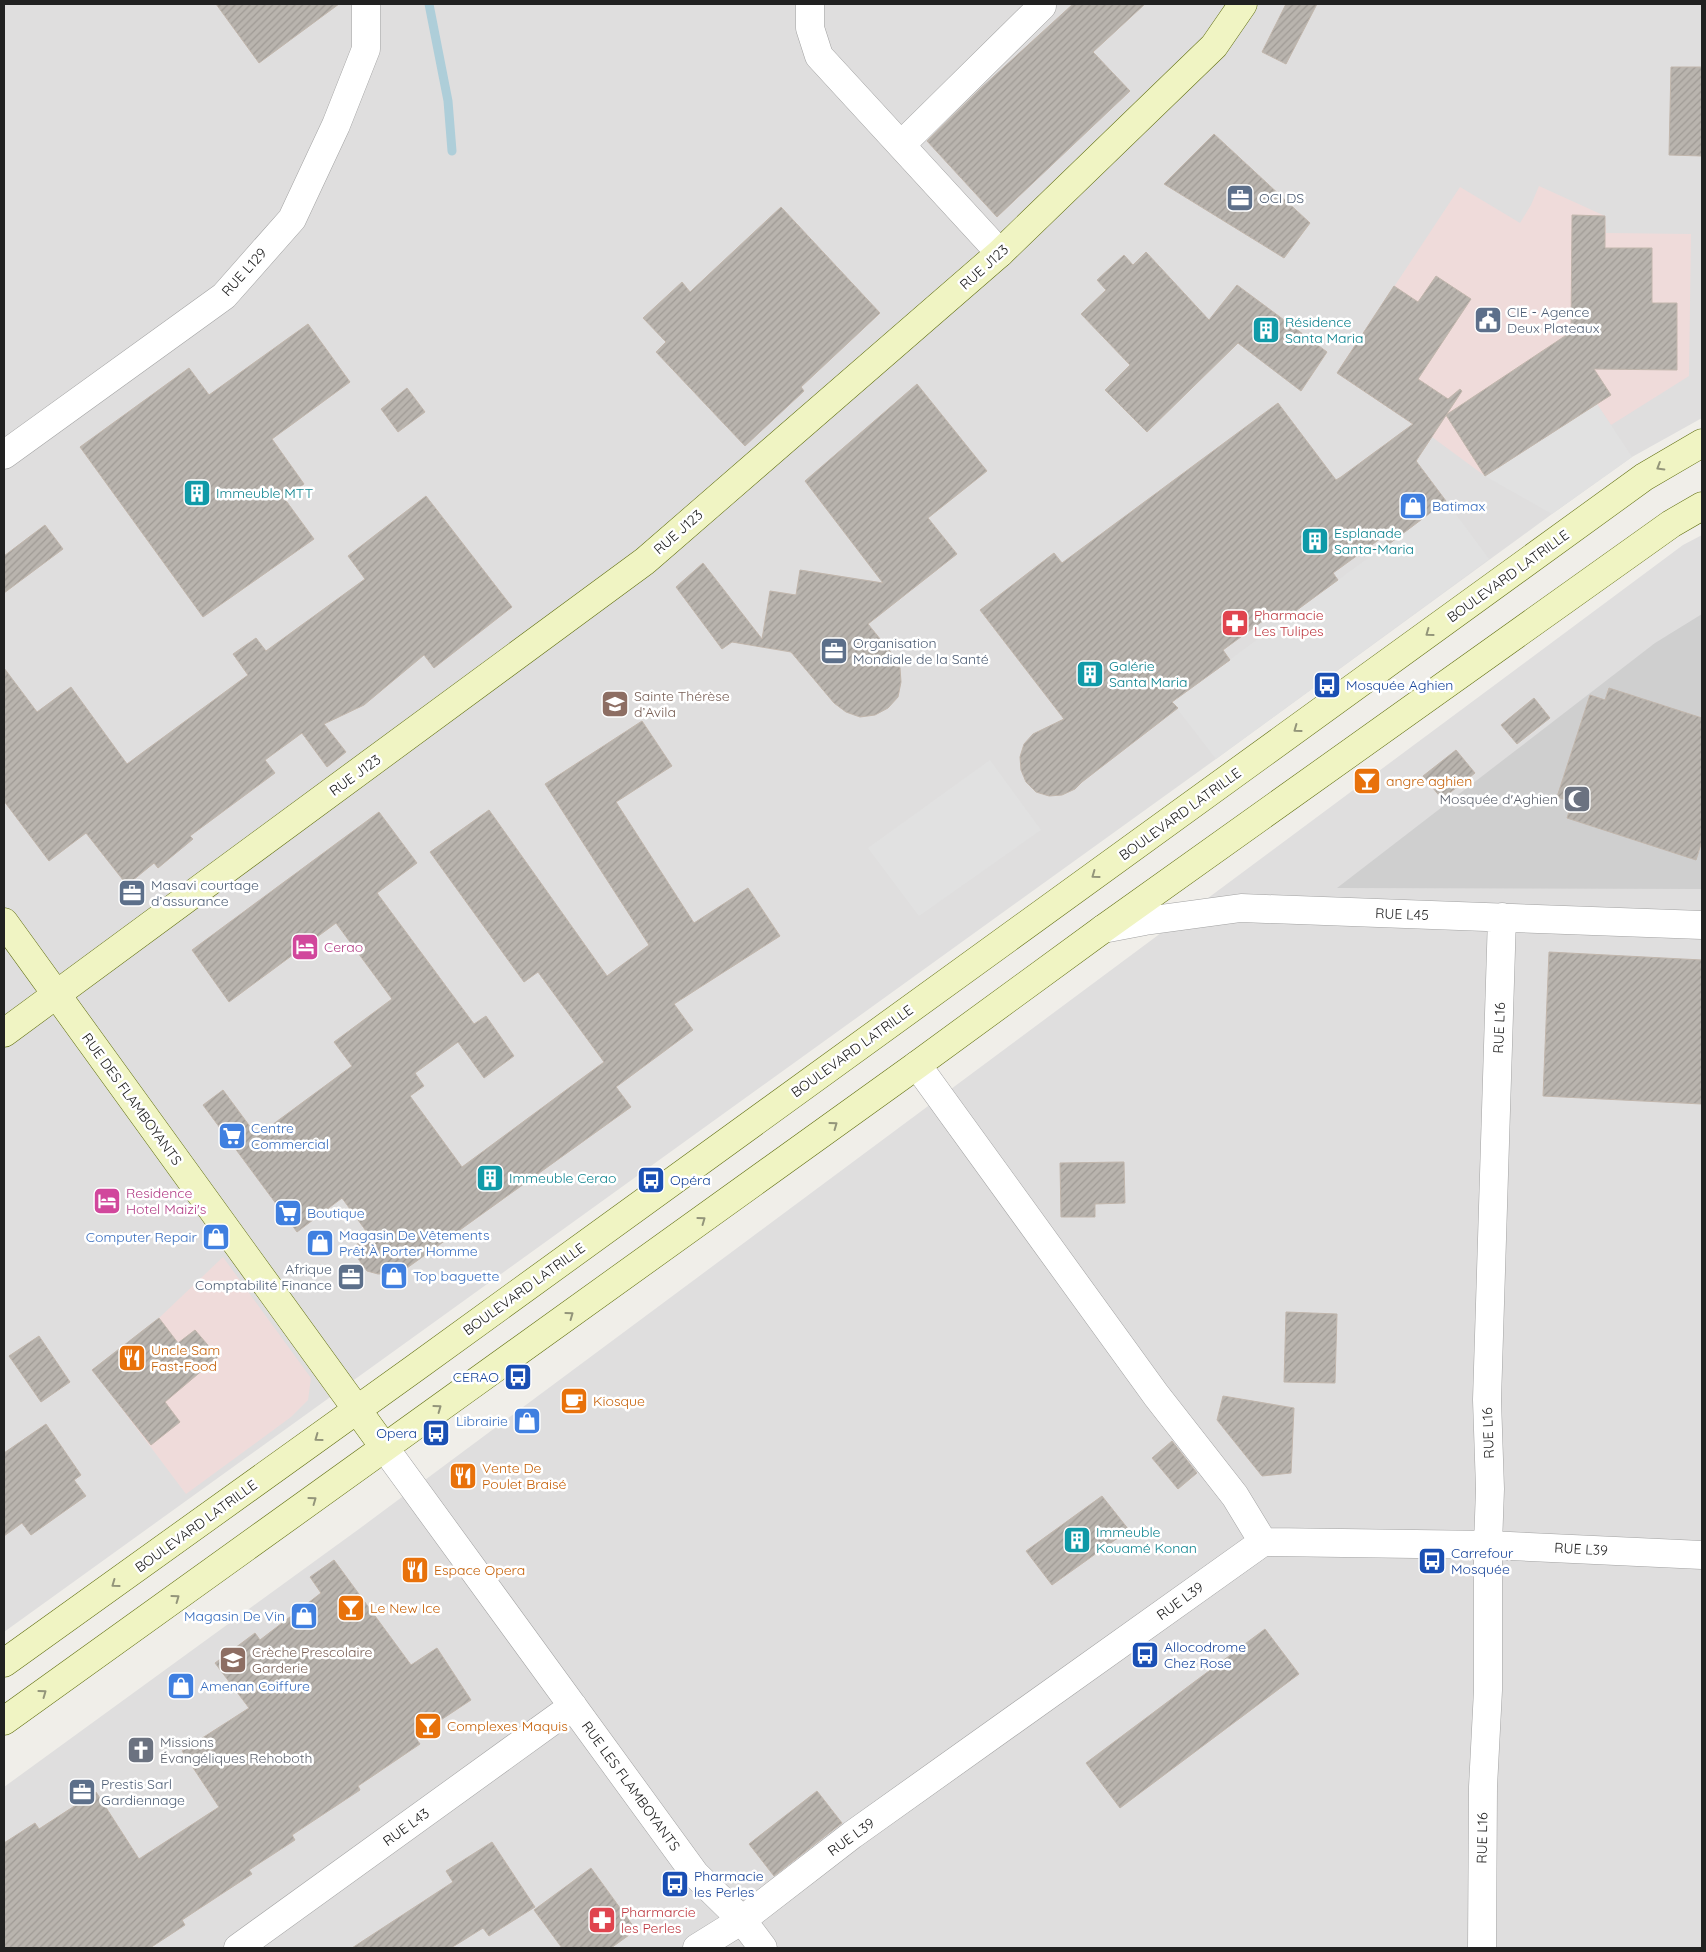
<svg xmlns="http://www.w3.org/2000/svg" width="1706" height="1952" font-family="Quicksand,sans-serif">
	<defs>
		<pattern id="building-hatch" width="6" height="6" patternUnits="userSpaceOnUse" patternTransform="scale(1.25)"><rect width="6" height="6" fill="#b9b4ae"/><path d="M-1 1l2-2M0 6l6-6M5 7l2-2" fill="none" stroke="#9f9a95"/></pattern>
	</defs>
	<rect width="100%" height="100%" fill="#f0eee9"/>
	<path fill="#dfdede" d="M 4,4 L 1702,4 L 1702,418 L 1632,457 L 1552,514 L 1216,759 L 4,1632 Z
		M 1702,535 L 1702,1948 L 4,1948 L 4,1787 L 359,1529 L 1683,545 Z"/>
	<path fill="#efdbda" d="M 1539,186 L 1605,216 L 1606,233 L 1691,234 L 1689,376 L 1611,425 L 1597,404 L 1485,476 L 1432,437 L 1337,373 L 1460,187 L 1520,223 L 1531,205 Z
		M 223,1257 L 311,1378 L 308,1400 L 291,1417 L 186,1494 L 107,1389 L 174,1338 L 159,1318 Z"/>
	<path fill="#cfcfcf" d="M 1702,614 L 1702,889 L 1337,888 L 1655,643 Z"/>
	<path fill="#e1e1e1" d="M 1597,404 L 1632,457 L 1552,514 L 1485,476 Z
		M 1446,501 L 1489,559 L 1216,759 L 1172,702 Z
		M 990,760 L 1041,830 L 919,916 L 868,848 Z"/>
	<g fill="none" stroke-linecap="round" stroke-linejoin="round">
		<path stroke="#aeced9" stroke-width="9" d="M 429,4 L 448,101 L 452,151"/>
	</g>
	<path fill="url(#building-hatch)" stroke="#c1b6ac" d="M 216,4 L 339,4 L 259,63 Z
		M 1073,4 L 1145,4 L 1093,52 L 1130,91 L 997,217 L 927,141 L 981,88 Z
		M 1286,4 L 1317,4 L 1286,64 L 1262,52 Z
		M 1671,67 L 1702,67 L 1702,156 L 1669,155 Z
		M 1214,134 L 1310,223 L 1284,258 L 1164,184 Z
		M 781,207 L 880,313 L 801,387 L 804,391 L 745,446 L 656,352 L 666,342 L 643,318 L 682,282 L 690,292 Z
		M 1572,215 L 1605,216 L 1605,248 L 1652,248 L 1652,303 L 1677,303 L 1677,370 L 1594,369 L 1611,395 L 1485,476 L 1446,415 L 1571,332 Z
		M 1146,252 L 1209,320 L 1237,285 L 1327,352 L 1301,391 L 1238,343 L 1147,432 L 1105,390 L 1130,365 L 1081,314 L 1106,290 L 1097,280 L 1124,255 L 1133,265 Z
		M 1436,276 L 1471,299 L 1418,379 L 1448,399 L 1460,389 L 1462,391 L 1416,461 L 1446,501 L 1389,544 L 1384,536 L 1333,573 L 1338,580 L 1282,621 L 1275,612 L 1223,650 L 1230,660 L 1172,702 L 1178,708 L 1082,782 L 1075,789 L 1062,795 L 1049,796 L 1036,792 L 1026,782 L 1021,770 L 1020,757 L 1024,744 L 1033,734 L 1064,719 L 980,610 L 1054,553 L 1062,563 L 1278,403 L 1336,480 L 1341,477 L 1413,424 L 1337,373 L 1394,286 L 1418,302 Z
		M 308,324 L 350,382 L 272,439 L 304,484 L 284,498 L 314,539 L 203,617 L 80,447 L 189,368 L 209,395 Z
		M 917,384 L 987,471 L 928,518 L 957,554 L 868,624 L 893,655 L 900,668 L 901,682 L 898,697 L 888,708 L 875,715 L 860,717 L 846,712 L 834,703 L 791,652 L 732,642 L 722,649 L 676,587 L 703,563 L 762,639 L 770,591 L 796,595 L 800,570 L 883,583 L 805,481 Z
		M 407,388 L 425,412 L 398,432 L 381,409 Z
		M 426,496 L 512,607 L 434,668 L 424,655 L 364,705 L 324,724 L 346,752 L 327,767 L 302,733 L 265,760 L 275,773 L 190,836 L 193,839 L 158,868 L 154,863 L 127,885 L 86,833 L 49,861 L 4,801 L 4,668 L 37,712 L 71,687 L 127,764 L 248,675 L 233,654 L 256,638 L 266,651 L 365,579 L 348,556 Z
		M 45,525 L 63,549 L 4,593 L 4,556 Z
		M 1609,688 L 1702,718 L 1702,841 L 1696,860 L 1567,818 L 1572,802 L 1557,797 L 1590,695 L 1605,700 Z
		M 1534,698 L 1550,718 L 1517,744 L 1501,725 Z
		M 642,721 L 672,766 L 616,802 L 694,923 L 748,888 L 780,936 L 674,1004 L 693,1030 L 616,1087 L 631,1107 L 400,1273 L 378,1274 L 367,1271 L 351,1249 L 369,1235 L 342,1198 L 297,1232 L 203,1105 L 223,1090 L 257,1136 L 352,1066 L 334,1042 L 392,999 L 336,923 L 229,1002 L 192,950 L 379,812 L 417,863 L 377,893 L 474,1024 L 486,1016 L 514,1056 L 484,1078 L 458,1042 L 415,1073 L 424,1086 L 410,1096 L 462,1167 L 604,1062 L 538,972 L 524,982 L 430,852 L 489,810 L 607,976 L 649,945 L 545,784 Z
		M 1456,750 L 1475,773 L 1442,799 L 1423,776 Z
		M 1549,952 L 1702,960 L 1702,1104 L 1543,1096 Z
		M 1124,1162 L 1125,1203 L 1095,1204 L 1095,1217 L 1061,1217 L 1060,1163 Z
		M 1286,1312 L 1337,1314 L 1335,1383 L 1284,1382 Z
		M 159,1318 L 178,1343 L 195,1330 L 218,1357 L 165,1402 L 180,1422 L 151,1445 L 92,1370 Z
		M 39,1336 L 70,1382 L 41,1402 L 9,1356 Z
		M 1223,1396 L 1294,1408 L 1291,1473 L 1262,1476 L 1217,1420 Z
		M 46,1424 L 81,1475 L 74,1480 L 86,1496 L 31,1535 L 22,1523 L 4,1536 L 4,1453 Z
		M 1172,1441 L 1197,1473 L 1178,1489 L 1152,1458 Z
		M 1102,1496 L 1129,1530 L 1052,1585 L 1026,1551 Z
		M 334,1560 L 411,1665 L 437,1648 L 471,1700 L 415,1737 L 420,1744 L 358,1786 L 360,1790 L 292,1835 L 295,1840 L 249,1870 L 252,1874 L 182,1920 L 185,1925 L 150,1948 L 4,1948 L 4,1843 L 35,1823 L 39,1829 L 96,1792 L 139,1859 L 219,1807 L 182,1751 L 249,1708 L 215,1663 L 255,1633 L 260,1640 L 321,1593 L 310,1577 Z
		M 1265,1629 L 1299,1674 L 1120,1808 L 1086,1763 Z
		M 817,1791 L 842,1823 L 774,1876 L 749,1844 Z
		M 492,1842 L 535,1907 L 489,1936 L 483,1928 L 451,1948 L 352,1948 L 453,1882 L 446,1871 Z
		M 591,1868 L 636,1930 L 611,1948 L 562,1948 L 534,1910 Z"/>
	<g fill="none" stroke-linecap="round" stroke-linejoin="round">
		<g stroke="#a2a2a2" stroke-width="29">
			<path id="street" d="M 810,4 L 810,28 L 819,56 L 1000,253
				M 901,145 L 1042,6
				M 4,455 L 224,296 L 292,219 L 336,125 L 366,49 L 366,4
				M 1103,929 L 1145,921 L 1241,908 L 1702,925
				M 917,1065 L 1156,1395 L 1235,1496 L 1263,1542
				M 384,1447 L 695,1874 L 742,1920 L 763,1948
				M 238,1948 L 573,1706
				M 697,1948 L 742,1920 L 852,1835 L 1263,1542 L 1488,1545 L 1702,1555
				M 1482,1948 L 1483,1787 L 1488,1690 L 1488,1545 L 1490,1489 L 1487,1400 L 1502,917"/>
		</g>
		<g stroke="#616f11" stroke-width="29">
			<path id="secondary" d="M 4,922 L 384,1447
				M 4,1033 L 645,561 L 1000,253 L 1214,46 L 1243,4
				M 4,1663 L 415,1368 L 1644,477 L 1702,443
				M 4,1721 L 917,1065 L 1103,929 L 1671,524 L 1702,506"/>
		</g>
		<use href="#street" stroke="#fff" stroke-width="28"/>
		<use href="#secondary" stroke="#f0f4c3" stroke-width="28"/>
	</g>
	<defs><path id="oneway-chevron" d="M-2-3.5L2.5 0L-2 3.5" fill="none" stroke-width="1.6" stroke-linecap="round" stroke-linejoin="round" transform="scale(1.25)"/></defs>
	<g stroke="#93957a">
		<use href="#oneway-chevron" transform="translate(1660 467) rotate(149)"/>
		<use href="#oneway-chevron" transform="translate(1429 633) rotate(144)"/>
		<use href="#oneway-chevron" transform="translate(1297 729) rotate(144)"/>
		<use href="#oneway-chevron" transform="translate(1095 875) rotate(144)"/>
		<use href="#oneway-chevron" transform="translate(834 1125) rotate(-36)"/>
		<use href="#oneway-chevron" transform="translate(702 1220) rotate(-36)"/>
		<use href="#oneway-chevron" transform="translate(570 1315) rotate(-36)"/>
		<use href="#oneway-chevron" transform="translate(438 1408) rotate(-36)"/>
		<use href="#oneway-chevron" transform="translate(318 1438) rotate(144)"/>
		<use href="#oneway-chevron" transform="translate(313 1500) rotate(-36)"/>
		<use href="#oneway-chevron" transform="translate(115 1584) rotate(144)"/>
		<use href="#oneway-chevron" transform="translate(176 1598) rotate(-36)"/>
		<use href="#oneway-chevron" transform="translate(43 1693) rotate(-36)"/>
	</g>
	<defs>
		<g id="office-square" transform="scale(1.4375)"><rect x="-9" y="-9" width="18" height="18" rx="4" fill="#5c6f8a" stroke="#fff"/><path d="M-6-3h4V-5.5h4V-3h4V5H-6ZM-1-4.5V-3h2v-1.5ZM-6 0V1H6V0Z" fill="#fff"/></g>
		<g id="civic-square" transform="scale(1.4375)"><rect x="-9" y="-9" width="18" height="18" rx="4" fill="#5c6f8a" stroke="#fff"/><path d="M-.6-6.5H3V-4.5H.6V-3L4-1V1h2V6H-6V1h2V-1L-.6-3ZM-1.2 2.5V6h2.4V2.5Z" fill="#fff"/></g>
		<g id="building-square" transform="scale(1.4375)"><rect x="-9" y="-9" width="18" height="18" rx="4" fill="#0f9aa8" stroke="#fff"/><path d="M-4-6H4V6H1V3H-1V6H-4ZM-2.5-4.3h1.7v1.8h-1.7ZM.8-4.3h1.7v1.8H.8ZM-2.5-1h1.7V.8h-1.7ZM.8-1h1.7V.8H.8Z" fill="#fff"/></g>
		<g id="shop-square" transform="scale(1.4375)"><rect x="-9" y="-9" width="18" height="18" rx="4" fill="#3f7fe0" stroke="#fff"/><path d="M-5-2.5h2.3a2.7 3.5 0 0 1 5.4 0H5L5.5 6h-11ZM-1.5-2.5h3a1.5 2.3 0 0 0-3 0Z" fill="#fff"/></g>
		<g id="pharmacy-square" transform="scale(1.4375)"><rect x="-9" y="-9" width="18" height="18" rx="4" fill="#e0444e" stroke="#fff"/><path d="M-2-6h4v4h4v4h-4v4h-4v-4h-4v-4h4Z" fill="#fff"/></g>
		<g id="bus-square" transform="scale(1.4375)"><rect x="-9" y="-9" width="18" height="18" rx="4" fill="#1a4fb4" stroke="#fff"/><path d="M-5-6H5V4H4V6H2V4H-2V6H-4V4H-5ZM-3.5-4V0h7V-4ZM-3.5 1.2v1.5H-2V1.2ZM2 1.2v1.5H3.5V1.2Z" fill="#fff"/></g>
		<g id="school-square" transform="scale(1.4375)"><rect x="-9" y="-9" width="18" height="18" rx="4" fill="#8d6e63" stroke="#fff"/><path d="M0-5L7-2L0 1L-7-2ZM-4 1L0 2.5L4 1V4Q0 6-4 4Z" fill="#fff"/></g>
		<g id="bar-square" transform="scale(1.4375)"><rect x="-9" y="-9" width="18" height="18" rx="4" fill="#e8710a" stroke="#fff"/><path d="M-6-5H6L.8 .8V4.5H3.5V6h-7V4.5H-.8V.8Z" fill="#fff"/></g>
		<g id="mosque-square" transform="scale(1.4375)"><rect x="-9" y="-9" width="18" height="18" rx="4" fill="#6b7280" stroke="#fff"/><path d="M3.5-4.9A6 6 0 1 0 3.5 4.9A5 5 0 1 1 3.5-4.9Z" fill="#fff"/></g>
		<g id="hotel-square" transform="scale(1.4375)"><rect x="-9" y="-9" width="18" height="18" rx="4" fill="#d1479c" stroke="#fff"/><path d="M-6-4.5h1.5V1H6V5H4.5V3h-9V5H-6ZM-4 0a1.8 1.8 0 1 1 3.6 0ZM.5 0V-2.5h3Q6-2.5 6 0Z" fill="#fff"/></g>
		<g id="supermarket-square" transform="scale(1.4375)"><rect x="-9" y="-9" width="18" height="18" rx="4" fill="#3f7fe0" stroke="#fff"/><path d="M-6-5.5h2.5l.6 2H6L4.5 2H-2.5L-4.4-4H-6ZM-1.5 3.2a1.3 1.3 0 1 0 .1 0ZM3 3.2a1.3 1.3 0 1 0 .1 0Z" fill="#fff"/></g>
		<g id="restaurant-square" transform="scale(1.4375)"><rect x="-9" y="-9" width="18" height="18" rx="4" fill="#e8710a" stroke="#fff"/><path d="M-5-6h1v4h1v-4h1v4h1v-4h1v5L-1.5 .5V6h-2V.5L-5-1ZM5-6V6H3V1.5H1.5Q1.5-4 5-6Z" fill="#fff"/></g>
		<g id="cafe-square" transform="scale(1.4375)"><rect x="-9" y="-9" width="18" height="18" rx="4" fill="#e8710a" stroke="#fff"/><path d="M-5.5-4.5H6V0H3Q3 3.5 0 3.5H-2.5Q-5.5 3.5-5.5 0ZM3-3.2v2h1.7v-2ZM-6 4.5H4V6H-6Z" fill="#fff"/></g>
		<g id="church-square" transform="scale(1.4375)"><rect x="-9" y="-9" width="18" height="18" rx="4" fill="#6b7280" stroke="#fff"/><path d="M-1.2-6h2.4v3.5h3.3v2.4h-3.3V6h-2.4V-.1h-3.3v-2.4h3.3Z" fill="#fff"/></g>
	</defs>
	<g fill-rule="evenodd">
		<use href="#office-square" x="1240" y="198"/>
		<use href="#civic-square" x="1488" y="320"/>
		<use href="#building-square" x="1266" y="330"/>
		<use href="#building-square" x="197" y="493"/>
		<use href="#shop-square" x="1413" y="506"/>
		<use href="#building-square" x="1315" y="541"/>
		<use href="#pharmacy-square" x="1235" y="623"/>
		<use href="#office-square" x="834" y="651"/>
		<use href="#building-square" x="1090" y="674"/>
		<use href="#bus-square" x="1327" y="685"/>
		<use href="#school-square" x="615" y="704"/>
		<use href="#bar-square" x="1367" y="781"/>
		<use href="#mosque-square" x="1577" y="799"/>
		<use href="#office-square" x="132" y="893"/>
		<use href="#hotel-square" x="305" y="947"/>
		<use href="#supermarket-square" x="232" y="1136"/>
		<use href="#building-square" x="490" y="1178"/>
		<use href="#bus-square" x="651" y="1180"/>
		<use href="#hotel-square" x="107" y="1201"/>
		<use href="#supermarket-square" x="288" y="1213"/>
		<use href="#shop-square" x="216" y="1237"/>
		<use href="#shop-square" x="320" y="1243"/>
		<use href="#shop-square" x="394" y="1276"/>
		<use href="#office-square" x="351" y="1277"/>
		<use href="#restaurant-square" x="132" y="1358"/>
		<use href="#bus-square" x="518" y="1377"/>
		<use href="#cafe-square" x="574" y="1401"/>
		<use href="#shop-square" x="527" y="1421"/>
		<use href="#bus-square" x="436" y="1433"/>
		<use href="#restaurant-square" x="463" y="1476"/>
		<use href="#building-square" x="1077" y="1540"/>
		<use href="#bus-square" x="1432" y="1561"/>
		<use href="#restaurant-square" x="415" y="1570"/>
		<use href="#bar-square" x="351" y="1608"/>
		<use href="#shop-square" x="304" y="1616"/>
		<use href="#bus-square" x="1145" y="1655"/>
		<use href="#school-square" x="233" y="1660"/>
		<use href="#shop-square" x="181" y="1686"/>
		<use href="#bar-square" x="428" y="1726"/>
		<use href="#church-square" x="141" y="1750"/>
		<use href="#office-square" x="82" y="1792"/>
		<use href="#bus-square" x="675" y="1884"/>
		<use href="#pharmacy-square" x="602" y="1920"/>
	</g>
	<g text-anchor="middle" dominant-baseline="central" stroke-width="5" stroke-linejoin="round" paint-order="stroke">
		<g font-size="14" fill="#4e5e75" stroke="#fff" text-anchor="start">
			<text x="1259" y="198">OCI DS</text>
			<text x="1507" y="312">CIE - Agence<tspan x="1507" dy="16">Deux Plateaux</tspan></text>
			<text x="853" y="643">Organisation<tspan x="853" dy="16">Mondiale de la Santé</tspan></text>
			<text x="151" y="885">Masavi courtage<tspan x="151" dy="16">d’assurance</tspan></text>
			<text x="332" y="1269" text-anchor="end">Afrique<tspan x="332" dy="16">Comptabilité Finance</tspan></text>
			<text x="101" y="1784">Prestis Sarl<tspan x="101" dy="16">Gardiennage</tspan></text>
		</g>
		<g font-size="14" fill="#212121" stroke="#fff">
			<text transform="translate(984 267) rotate(-42)">RUE J123</text>
			<text transform="translate(244 272) rotate(-48)">RUE L129</text>
			<text transform="translate(678 532) rotate(-41)">RUE J123</text>
			<text transform="translate(1508 576) rotate(-36)">BOULEVARD LATRILLE</text>
			<text transform="translate(355 775) rotate(-36)">RUE J123</text>
			<text transform="translate(1180 814) rotate(-36)">BOULEVARD LATRILLE</text>
			<text transform="translate(1402 914) rotate(2)">RUE L45</text>
			<text transform="translate(1499 1028) rotate(-88)">RUE L16</text>
			<text transform="translate(852 1051) rotate(-36)">BOULEVARD LATRILLE</text>
			<text transform="translate(132 1099) rotate(54)">RUE DES FLAMBOYANTS</text>
			<text transform="translate(524 1289) rotate(-36)">BOULEVARD LATRILLE</text>
			<text transform="translate(1488 1433) rotate(-92)">RUE L16</text>
			<text transform="translate(196 1526) rotate(-36)">BOULEVARD LATRILLE</text>
			<text transform="translate(1581 1549) rotate(3)">RUE L39</text>
			<text transform="translate(1180 1601) rotate(-36)">RUE L39</text>
			<text transform="translate(631 1786) rotate(54)">RUE LES FLAMBOYANTS</text>
			<text transform="translate(406 1827) rotate(-36)">RUE L43</text>
			<text transform="translate(851 1837) rotate(-36)">RUE L39</text>
			<text transform="translate(1482 1838) rotate(-89)">RUE L16</text>
		</g>
		<g font-size="14" fill="#0d838f" stroke="#fff" text-anchor="start">
			<text x="1285" y="322">Résidence<tspan x="1285" dy="16">Santa Maria</tspan></text>
			<text x="216" y="493">Immeuble MTT</text>
			<text x="1334" y="533">Esplanade<tspan x="1334" dy="16">Santa-Maria</tspan></text>
			<text x="1109" y="666">Galérie<tspan x="1109" dy="16">Santa Maria</tspan></text>
			<text x="509" y="1178">Immeuble Cerao</text>
			<text x="1096" y="1532">Immeuble<tspan x="1096" dy="16">Kouamé Konan</tspan></text>
		</g>
		<g font-size="14" fill="#366cbe" stroke="#fff" text-anchor="start">
			<text x="1432" y="506">Batimax</text>
			<text x="251" y="1128">Centre<tspan x="251" dy="16">Commercial</tspan></text>
			<text x="307" y="1213">Boutique</text>
			<text x="339" y="1235">Magasin De Vêtements<tspan x="339" dy="16">Prêt À Porter Homme</tspan></text>
			<text x="197" y="1237" text-anchor="end">Computer Repair</text>
			<text x="413" y="1276">Top baguette</text>
			<text x="508" y="1421" text-anchor="end">Librairie</text>
			<text x="285" y="1616" text-anchor="end">Magasin De Vin</text>
			<text x="200" y="1686">Amenan Coiffure</text>
		</g>
		<g font-size="14" fill="#be3a42" stroke="#fff" text-anchor="start">
			<text x="1254" y="615">Pharmacie<tspan x="1254" dy="16">Les Tulipes</tspan></text>
			<text x="621" y="1912">Pharmarcie<tspan x="621" dy="16">les Perles</tspan></text>
		</g>
		<g font-size="14" fill="#164399" stroke="#fff" text-anchor="start">
			<text x="1346" y="685">Mosquée Aghien</text>
			<text x="670" y="1180">Opéra</text>
			<text x="499" y="1377" text-anchor="end">CERAO</text>
			<text x="417" y="1433" text-anchor="end">Opera</text>
			<text x="1451" y="1553">Carrefour<tspan x="1451" dy="16">Mosquée</tspan></text>
			<text x="1164" y="1647">Allocodrome<tspan x="1164" dy="16">Chez Rose</tspan></text>
			<text x="694" y="1876">Pharmacie<tspan x="694" dy="16">les Perles</tspan></text>
		</g>
		<g font-size="14" fill="#785e54" stroke="#fff" text-anchor="start">
			<text x="634" y="696">Sainte Thérèse<tspan x="634" dy="16">d’Avila</tspan></text>
			<text x="252" y="1652">Crèche Prescolaire<tspan x="252" dy="16">Garderie</tspan></text>
		</g>
		<g font-size="14" fill="#c56008" stroke="#fff" text-anchor="start">
			<text x="1386" y="781">angre aghien</text>
			<text x="151" y="1350">Uncle Sam<tspan x="151" dy="16">Fast-Food</tspan></text>
			<text x="593" y="1401">Kiosque</text>
			<text x="482" y="1468">Vente De<tspan x="482" dy="16">Poulet Braisé</tspan></text>
			<text x="434" y="1570">Espace Opera</text>
			<text x="370" y="1608">Le New Ice</text>
			<text x="447" y="1726">Complexes Maquis</text>
		</g>
		<g font-size="14" fill="#5b616d" stroke="#fff" text-anchor="end">
			<text x="1558" y="799">Mosquée d'Aghien</text>
			<text x="160" y="1742" text-anchor="start">Missions<tspan x="160" dy="16">Évangéliques Rehoboth</tspan></text>
		</g>
		<g font-size="14" fill="#b23c85" stroke="#fff" text-anchor="start">
			<text x="324" y="947">Cerao</text>
			<text x="126" y="1193">Residence<tspan x="126" dy="16">Hotel Maizi's</tspan></text>
		</g>
	</g>
	<rect width="1706" height="1952" fill="none" stroke="#212121" stroke-width="10"/>
</svg>
